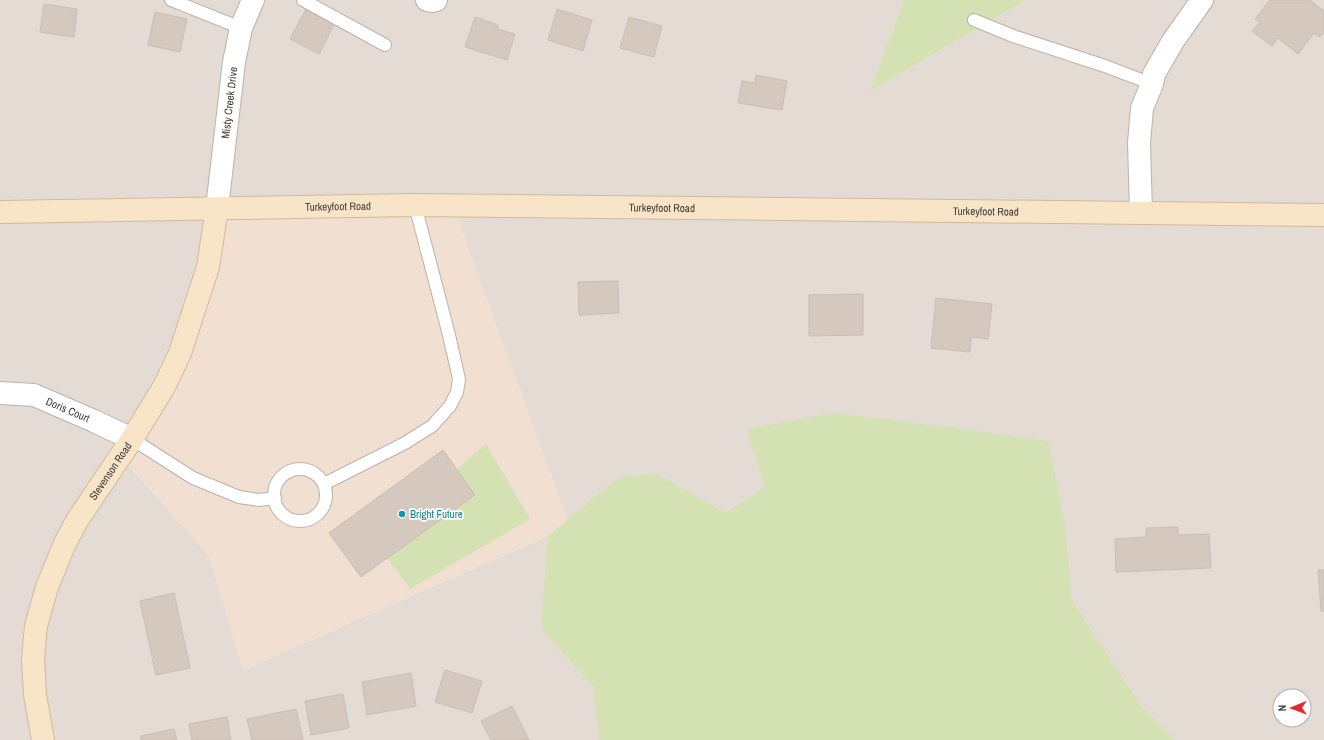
<svg xmlns="http://www.w3.org/2000/svg" width="1324" height="740" font-family="'Archivo Narrow',sans-serif">
	<rect width="100%" height="100%" fill="#f1ebe6"/>
	<path fill="#e4dcd4" fill-rule="evenodd" d="M 0,0 L 904,0 L 870,91 L 1026,0 L 1324,0 L 1324,740 L 0,740 ZM 567,520 L 548,536 L 243,670 L 209,556 ZM 1280,696 L 1304,696 L 1304,720 L 1280,720 Z"/>
	<path fill="#f1dfd2" d="M 453,206 L 568,520 L 548,536 L 243,670 L 209,556 L 120,457 L 165,385 L 217,208 Z"/>
	<path fill="#d4e1b2" d="M 904,0 L 1026,0 L 870,91 Z
		M 833,413 L 955,428 L 1048,441 L 1065,524 L 1072,601 L 1143,709 L 1175,740 L 599,740 L 593,686 L 541,629 L 548,536 L 619,477 L 657,474 L 725,513 L 765,487 L 747,429 Z
		M 486,444 L 530,519 L 410,589 L 387,558 L 475,495 L 457,469 Z"/>
	<path fill="#d4c8bf" stroke="#cbbcb0" d="M 1270,0 L 1310,0 L 1324,11 L 1324,32 L 1320,37 L 1314,33 L 1298,54 L 1278,38 L 1272,46 L 1252,31 L 1260,22 L 1255,19 Z
		M 44,4 L 77,9 L 74,37 L 40,32 Z
		M 306,9 L 334,24 L 319,54 L 290,39 Z
		M 557,9 L 592,20 L 583,51 L 548,40 Z
		M 155,12 L 187,19 L 180,52 L 148,45 Z
		M 475,17 L 498,25 L 497,29 L 515,34 L 507,60 L 465,47 Z
		M 629,17 L 662,26 L 654,57 L 620,48 Z
		M 756,75 L 787,81 L 782,110 L 738,103 L 742,81 L 755,83 Z
		M 618,281 L 619,313 L 579,315 L 578,282 Z
		M 863,294 L 863,335 L 809,336 L 809,295 Z
		M 936,298 L 992,304 L 988,339 L 971,337 L 970,352 L 931,348 Z
		M 443,450 L 475,495 L 361,577 L 329,533 Z
		M 1178,527 L 1178,535 L 1209,534 L 1211,568 L 1116,572 L 1115,539 L 1146,537 L 1146,528 Z
		M 1318,570 L 1324,570 L 1324,611 L 1321,611 Z
		M 174,593 L 190,668 L 156,675 L 140,601 Z
		M 445,670 L 482,681 L 472,713 L 435,702 Z
		M 411,673 L 416,706 L 367,715 L 362,682 Z
		M 343,694 L 349,728 L 311,735 L 305,701 Z
		M 512,706 L 529,740 L 491,740 L 481,721 Z
		M 296,709 L 303,740 L 252,740 L 247,719 Z
		M 227,717 L 231,740 L 192,740 L 189,724 Z
		M 174,729 L 177,740 L 141,740 L 141,736 Z"/>
	<g fill="none" stroke-linecap="round" stroke-linejoin="round">
		<g stroke="#bbb2a9" stroke-width="14">
			<path id="lane" d="M 171,0 L 241,28
				M 303,0 L 385,45
				M 974,20 L 1013,36 L 1105,66 L 1152,84
				M 132,439 L 193,478 L 239,497 L 259,500 L 275,498
				M274 495a26 26 0 1 1 52 0a26 26 0 1 1-52 0Z
				M 324,484 L 405,443 L 432,426 L 450,406 L 457,392 L 459,379 L 449,335 L 415,205"/>
		</g>
		<g stroke="#bbb2a9" stroke-width="24">
			<g id="street">
				<path d="M 427,0 L 432,1 L 436,0"/>
				<path id="s1" d="M 217,208 L 234,62 L 241,28 L 253,0"/>
				<path d="M 1141,213 L 1139,143 L 1142,108 L 1152,84 L 1154,74 L 1173,41 L 1202,0"/>
				<path id="s2" d="M 0,393 L 34,395 L 94,421 L 132,439"/>
			</g>
		</g>
		<g stroke="#cfb99c" stroke-width="24">
			<g id="secondary">
				<path id="s3" d="M 0,212 L 415,205 L 1324,215"/>
				<path id="s4" d="M 43,740 L 35,695 L 33,659 L 36,626 L 47,587 L 65,543 L 78,519 L 132,439 L 165,385 L 180,353 L 208,267 L 217,208"/>
			</g>
		</g>
		<use href="#lane" stroke="#fff" stroke-width="12"/>
		<use href="#street" stroke="#fff" stroke-width="22"/>
		<use href="#secondary" stroke="#f8e5c8" stroke-width="22"/>
	</g>
	<circle fill="#0f9aa8" stroke="#fff" stroke-width="1.5" cx="402" cy="514" r="4"/>
	<g text-anchor="middle" dominant-baseline="central" stroke-width="3.5" stroke-linejoin="round" paint-order="stroke">
		<g font-size="11" fill="#433b36" stroke="#fff">
			<text stroke="none"><textPath href="#s1" startOffset="106">Misty Creek Drive</textPath></text>
			<text stroke="none"><textPath href="#s3" startOffset="338">Turkeyfoot Road</textPath></text>
			<text stroke="none"><textPath href="#s3" startOffset="662">Turkeyfoot Road</textPath></text>
			<text stroke="none"><textPath href="#s3" startOffset="986">Turkeyfoot Road</textPath></text>
			<text stroke="none"><textPath href="#s2" startOffset="71">Doris Court</textPath></text>
			<text stroke="none"><textPath href="#s4" startOffset="288">Stevenson Road</textPath></text>
		</g>
		<g font-size="11" fill="#0d838f" stroke="#fff" text-anchor="start">
			<text x="410" y="514">Bright Future</text>
		</g>
	</g>
	<g transform="translate(1292 708) rotate(269)"><circle r="19" fill="#ffffff" stroke="#b4b1af"/>
	<path d="M0-3L7 15L0 10L-7 15Z" fill="#e32a2d"/>
	<text y="-6" font-size="11" font-weight="bold" text-anchor="middle" fill="#433b36">N</text>
	</g>
</svg>
